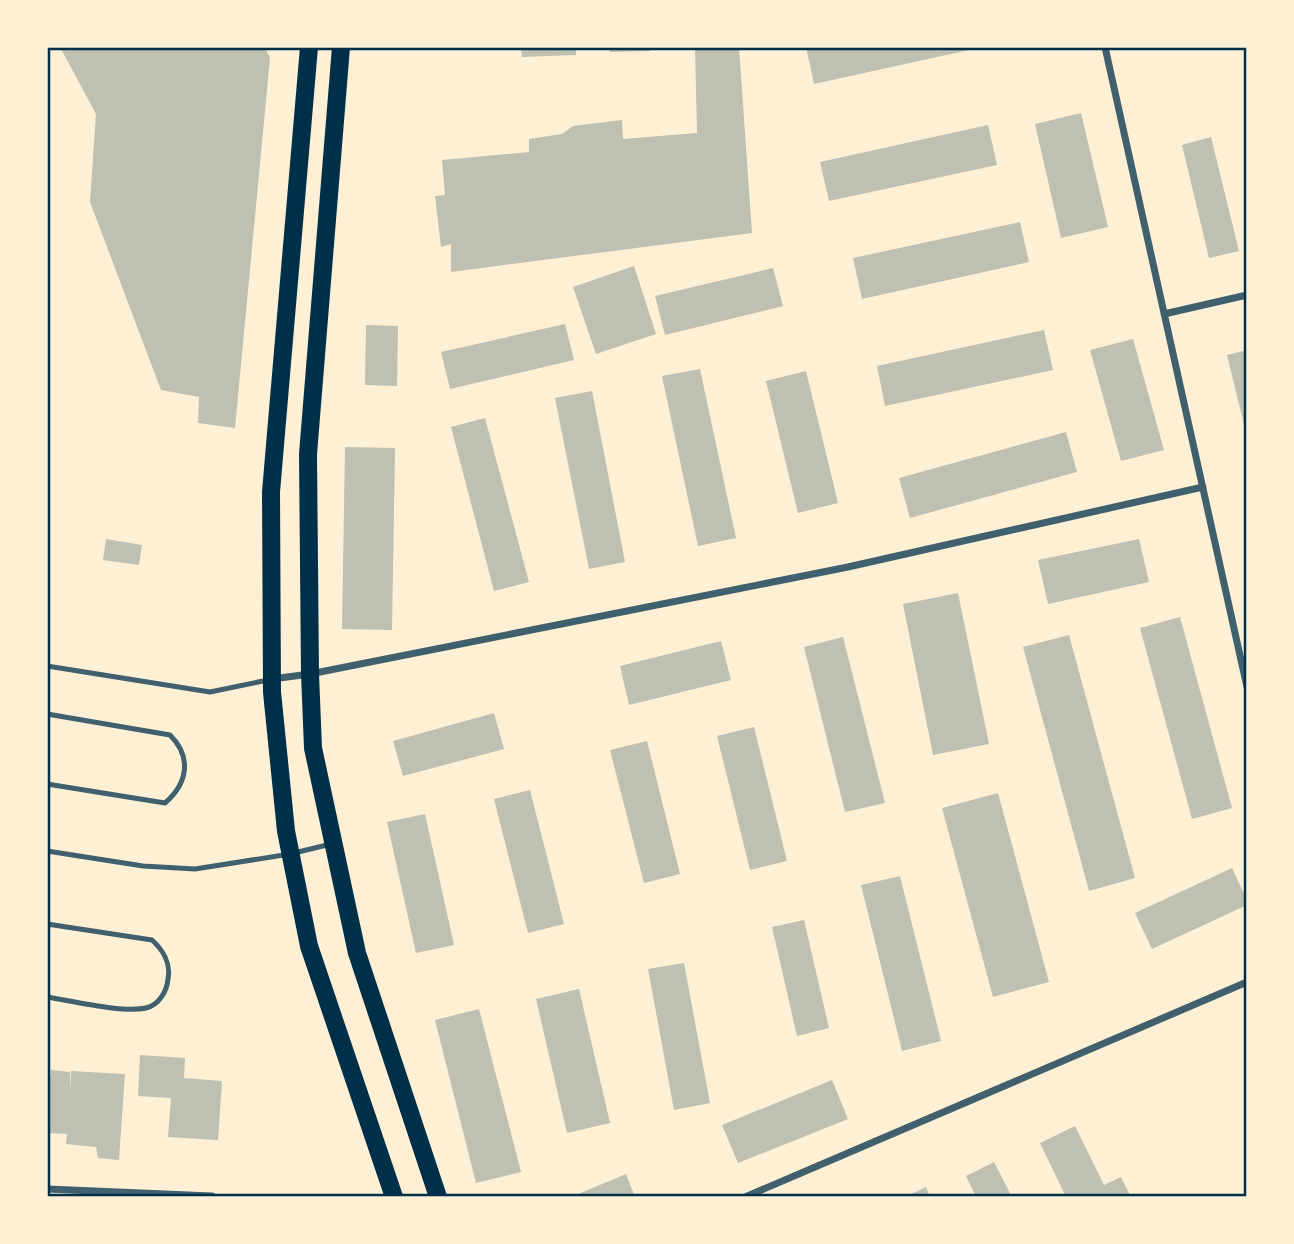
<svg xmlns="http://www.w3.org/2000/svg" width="1294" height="1244" font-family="'Times New Roman',serif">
	<rect width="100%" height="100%" fill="#fdf0d5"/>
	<path fill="#bec0b2" d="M 60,47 L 265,47 L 270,58 L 235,428 L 198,423 L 199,397 L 161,390 L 90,202 L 96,114 Z
		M 521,47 L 576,47 L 576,55 L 522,57 Z
		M 610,47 L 650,47 L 650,51 L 610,52 Z
		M 695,47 L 739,47 L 752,233 L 451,272 L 451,244 L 441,247 L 435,196 L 445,195 L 442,160 L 529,152 L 529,139 L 562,134 L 573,126 L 622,120 L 623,139 L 697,133 Z
		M 806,47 L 978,47 L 978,48 L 814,84 Z
		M 1081,113 L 1108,227 L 1061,238 L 1035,124 Z
		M 988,125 L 997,165 L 829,201 L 820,162 Z
		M 1211,137 L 1239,251 L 1209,258 L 1182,145 Z
		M 1020,222 L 1029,262 L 862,299 L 853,258 Z
		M 634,266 L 656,334 L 596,354 L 573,287 Z
		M 773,268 L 783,306 L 665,335 L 655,296 Z
		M 565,324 L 574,360 L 450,389 L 441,352 Z
		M 366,325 L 398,326 L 397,386 L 365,385 Z
		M 1044,330 L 1053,370 L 885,406 L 877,366 Z
		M 1133,339 L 1164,450 L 1121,461 L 1090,350 Z
		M 1247,350 L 1247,433 L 1246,433 L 1227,355 Z
		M 700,369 L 736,538 L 698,546 L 662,376 Z
		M 806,371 L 838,503 L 798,513 L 766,381 Z
		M 592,391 L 625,562 L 589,569 L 555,398 Z
		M 485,418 L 529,582 L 494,591 L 451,427 Z
		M 1066,432 L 1077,472 L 910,518 L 899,478 Z
		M 345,447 L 395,448 L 392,630 L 342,629 Z
		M 106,539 L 142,545 L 139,565 L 103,560 Z
		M 1139,539 L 1149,582 L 1048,604 L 1038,560 Z
		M 958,593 L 989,744 L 933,755 L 903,604 Z
		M 1180,617 L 1232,808 L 1192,819 L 1140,628 Z
		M 1069,635 L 1135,878 L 1089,891 L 1023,647 Z
		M 843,637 L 885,803 L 845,812 L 804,647 Z
		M 721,641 L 731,680 L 629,705 L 620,666 Z
		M 494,713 L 504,749 L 403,776 L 393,741 Z
		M 754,727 L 787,861 L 750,870 L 717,736 Z
		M 647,741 L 680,874 L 644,883 L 610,750 Z
		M 530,790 L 564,924 L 528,933 L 494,799 Z
		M 998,793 L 1049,982 L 993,997 L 942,808 Z
		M 425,814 L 454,945 L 416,953 L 387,822 Z
		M 1232,868 L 1247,900 L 1247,905 L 1152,949 L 1135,913 Z
		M 900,876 L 941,1041 L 902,1051 L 861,885 Z
		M 804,920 L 829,1028 L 797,1036 L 772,927 Z
		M 684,963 L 710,1103 L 674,1110 L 648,969 Z
		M 579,989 L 610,1123 L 567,1133 L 536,999 Z
		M 479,1009 L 521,1172 L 476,1183 L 435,1020 Z
		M 140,1055 L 185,1058 L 184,1078 L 222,1081 L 218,1140 L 168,1137 L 171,1098 L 138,1096 Z
		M 51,1070 L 70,1072 L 70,1092 L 71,1071 L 125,1074 L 119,1160 L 98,1158 L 96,1147 L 66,1144 L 67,1134 L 47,1133 L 47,1078 L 50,1079 Z
		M 832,1080 L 848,1119 L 738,1163 L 722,1125 Z
		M 1075,1126 L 1104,1185 L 1121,1177 L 1131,1197 L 1066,1197 L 1040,1143 Z
		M 994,1162 L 1012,1197 L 976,1197 L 966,1176 Z
		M 626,1174 L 635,1197 L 571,1197 Z
		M 926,1187 L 930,1197 L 905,1197 Z"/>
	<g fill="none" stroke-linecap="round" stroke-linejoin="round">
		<path stroke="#3f606c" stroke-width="5" d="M 47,666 L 210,692 L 268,680
			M 47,714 L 170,735 C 192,757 188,783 165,803 L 47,784
			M 47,851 L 143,866 L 195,869 L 290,854 L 331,844
			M 47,924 L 152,940 C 163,950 171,964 168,979 C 167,991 159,1005 146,1008 C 122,1013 73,1001 47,997"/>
		<path stroke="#3f606c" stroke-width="7" d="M 1105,47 L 1247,687
			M 1164,314 L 1247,295
			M 272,679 L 310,674 L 848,567 L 1203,487
			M 47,1189 L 212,1196
			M 745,1197 L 1247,982"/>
		<path stroke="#003049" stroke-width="18" d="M 309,47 L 271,492 L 272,692 L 286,831 L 309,946 L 394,1197
			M 341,47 L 308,454 L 310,674 L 313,748 L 357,953 L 438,1197"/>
	</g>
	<rect width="1294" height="1244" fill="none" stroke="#fdf0d5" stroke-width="98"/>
	<rect x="49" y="49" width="1196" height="1146" fill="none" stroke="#003049" stroke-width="2.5"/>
</svg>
